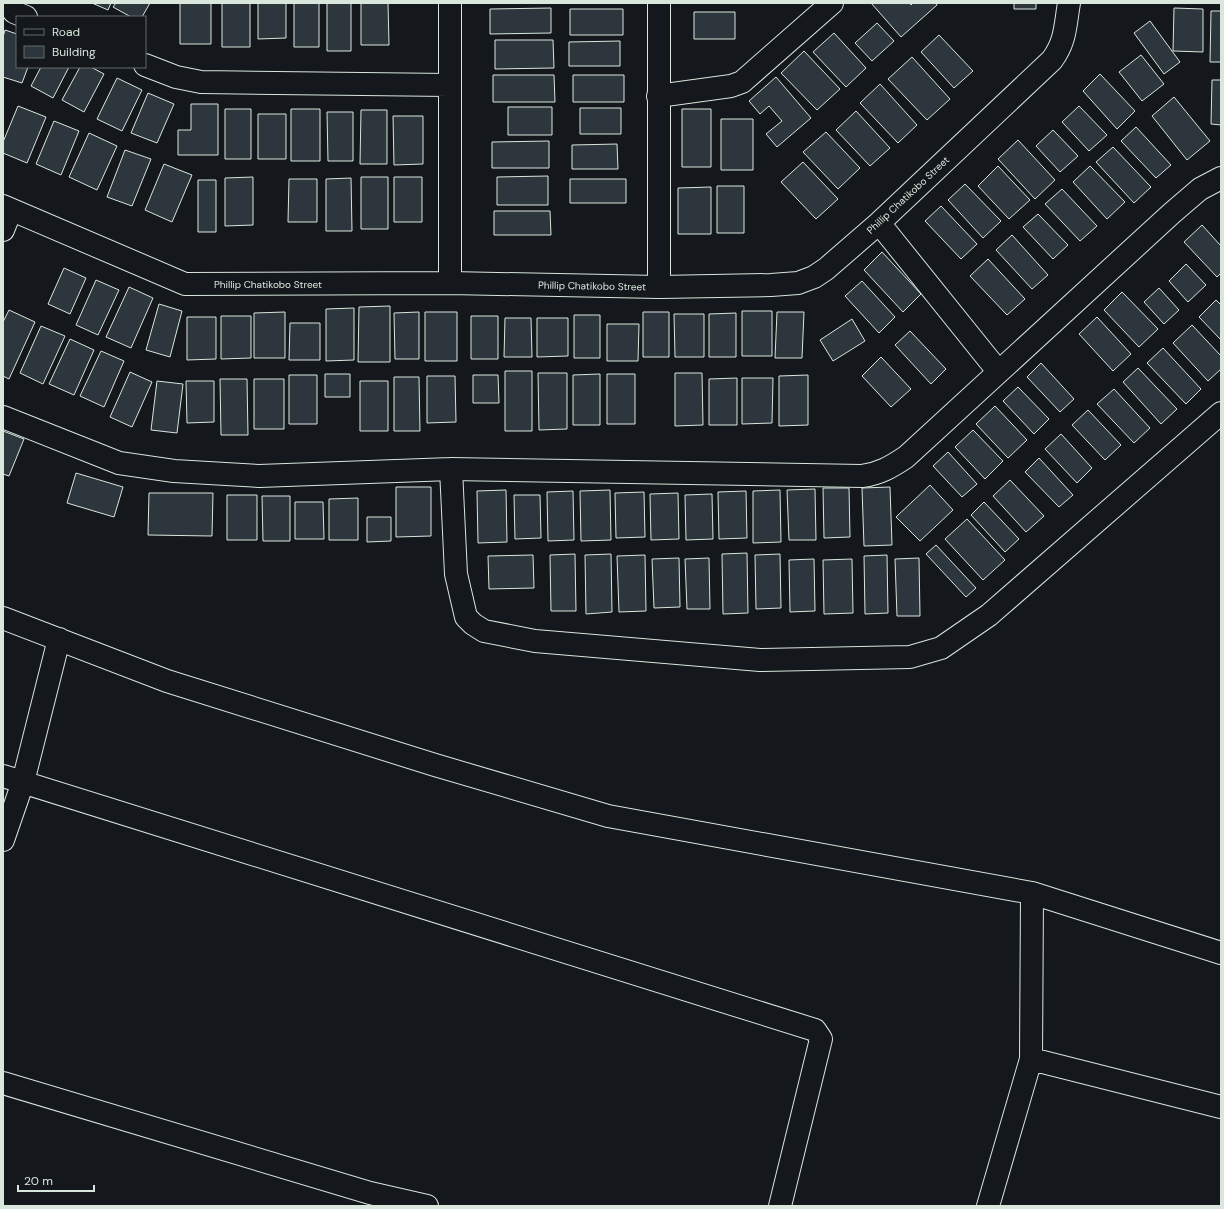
<svg xmlns="http://www.w3.org/2000/svg" width="1224" height="1209" font-family="'DM Sans',sans-serif">
	<rect width="100%" height="100%" fill="#14181c"/>
	<path fill="#2c363c" stroke="#d8e6dc" d="M 92,3 L 111,3 L 108,10 Z
		M 116,3 L 150,3 L 142,17 L 131,17 L 113,7 Z
		M 180,3 L 211,3 L 211,44 L 180,44 Z
		M 222,3 L 250,3 L 250,47 L 222,47 Z
		M 258,3 L 286,3 L 286,38 L 258,39 Z
		M 294,3 L 319,3 L 319,47 L 294,47 Z
		M 327,3 L 351,3 L 351,51 L 327,51 Z
		M 361,3 L 388,3 L 389,45 L 361,45 Z
		M 871,3 L 910,3 L 911,5 L 913,3 L 936,3 L 937,5 L 901,37 Z
		M 1014,3 L 1036,3 L 1036,9 L 1014,9 Z
		M 551,8 L 551,33 L 490,34 L 490,9 Z
		M 1174,8 L 1203,9 L 1203,52 L 1173,51 Z
		M 570,9 L 623,9 L 623,35 L 570,35 Z
		M 1211,11 L 1221,11 L 1221,62 L 1210,62 Z
		M 694,12 L 735,12 L 735,39 L 694,39 Z
		M 1150,21 L 1180,62 L 1164,74 L 1134,33 Z
		M 877,23 L 894,41 L 872,61 L 855,43 Z
		M 5,30 L 17,34 L 17,67 L 28,67 L 22,83 L 3,77 L 3,37 Z
		M 834,33 L 866,68 L 846,87 L 813,52 Z
		M 939,35 L 973,71 L 954,88 L 921,52 Z
		M 495,40 L 553,40 L 554,68 L 495,69 Z
		M 620,41 L 620,66 L 569,66 L 569,42 Z
		M 804,51 L 840,89 L 817,110 L 781,73 Z
		M 1141,55 L 1164,84 L 1142,101 L 1119,72 Z
		M 912,57 L 950,99 L 927,120 L 888,79 Z
		M 41,67 L 69,67 L 53,98 L 31,86 Z
		M 80,67 L 91,67 L 104,74 L 84,112 L 62,100 Z
		M 1100,74 L 1135,111 L 1117,129 L 1083,91 Z
		M 493,75 L 554,75 L 555,102 L 493,102 Z
		M 573,75 L 624,75 L 624,102 L 573,102 Z
		M 776,77 L 811,118 L 777,147 L 766,134 L 782,121 L 769,106 L 760,114 L 749,101 Z
		M 117,78 L 142,90 L 122,131 L 97,119 Z
		M 1212,80 L 1221,80 L 1221,125 L 1211,124 Z
		M 880,84 L 917,125 L 898,143 L 860,103 Z
		M 148,93 L 174,104 L 157,143 L 131,133 Z
		M 1174,97 L 1210,141 L 1187,160 L 1152,116 Z
		M 191,104 L 218,104 L 218,155 L 178,155 L 178,130 L 191,130 Z
		M 18,106 L 46,117 L 27,163 L 3,153 L 3,142 Z
		M 1079,106 L 1107,135 L 1089,151 L 1062,122 Z
		M 508,107 L 552,107 L 552,135 L 508,135 Z
		M 580,108 L 621,108 L 621,134 L 580,134 Z
		M 225,109 L 251,109 L 251,159 L 225,159 Z
		M 291,109 L 320,109 L 320,161 L 291,161 Z
		M 682,109 L 711,109 L 711,167 L 682,167 Z
		M 361,110 L 387,110 L 387,164 L 360,164 Z
		M 856,111 L 890,148 L 870,166 L 836,130 Z
		M 327,112 L 353,112 L 353,161 L 328,161 Z
		M 258,114 L 286,114 L 286,159 L 258,159 Z
		M 393,116 L 423,116 L 423,164 L 394,165 Z
		M 721,119 L 753,119 L 753,170 L 721,170 Z
		M 54,121 L 79,131 L 61,175 L 36,164 Z
		M 1136,127 L 1171,165 L 1156,178 L 1121,141 Z
		M 1053,130 L 1078,156 L 1060,172 L 1036,146 Z
		M 826,132 L 860,168 L 838,189 L 803,152 Z
		M 89,133 L 117,146 L 97,190 L 69,177 Z
		M 1018,140 L 1055,180 L 1035,199 L 998,159 Z
		M 549,141 L 549,168 L 492,168 L 492,142 Z
		M 617,144 L 618,169 L 572,169 L 572,145 Z
		M 1113,147 L 1151,187 L 1134,203 L 1096,162 Z
		M 125,150 L 151,159 L 132,206 L 107,197 Z
		M 803,162 L 838,199 L 816,219 L 781,182 Z
		M 164,164 L 192,175 L 172,222 L 145,210 Z
		M 998,166 L 1030,200 L 1009,219 L 978,186 Z
		M 1090,166 L 1125,202 L 1107,219 L 1073,182 Z
		M 548,176 L 548,205 L 497,205 L 497,177 Z
		M 253,177 L 253,225 L 225,226 L 225,178 Z
		M 361,177 L 388,177 L 388,229 L 361,229 Z
		M 394,177 L 422,177 L 422,222 L 394,222 Z
		M 351,178 L 352,231 L 326,231 L 326,179 Z
		M 289,179 L 317,179 L 317,222 L 288,222 Z
		M 570,179 L 626,179 L 626,203 L 570,203 Z
		M 198,180 L 216,180 L 216,232 L 198,232 Z
		M 965,184 L 1001,221 L 983,238 L 948,200 Z
		M 717,186 L 744,186 L 744,233 L 717,233 Z
		M 711,187 L 711,234 L 678,234 L 678,188 Z
		M 1062,189 L 1097,226 L 1080,241 L 1045,204 Z
		M 941,206 L 977,244 L 961,259 L 925,221 Z
		M 494,211 L 550,211 L 551,235 L 494,235 Z
		M 1038,214 L 1068,245 L 1053,259 L 1023,227 Z
		M 1202,225 L 1221,246 L 1221,273 L 1217,277 L 1184,242 Z
		M 1012,235 L 1048,275 L 1032,289 L 996,250 Z
		M 882,252 L 921,294 L 903,312 L 864,270 Z
		M 988,259 L 1025,299 L 1007,315 L 970,276 Z
		M 1186,264 L 1206,285 L 1188,302 L 1169,281 Z
		M 64,268 L 86,278 L 70,314 L 48,304 Z
		M 96,280 L 119,290 L 98,335 L 76,325 Z
		M 862,281 L 895,317 L 879,333 L 845,296 Z
		M 129,287 L 153,298 L 131,348 L 106,337 Z
		M 1159,288 L 1179,310 L 1164,324 L 1144,302 Z
		M 1122,292 L 1158,329 L 1139,347 L 1104,310 Z
		M 1216,300 L 1221,305 L 1221,340 L 1199,317 Z
		M 159,304 L 182,311 L 170,357 L 146,350 Z
		M 390,306 L 390,362 L 358,362 L 359,307 Z
		M 354,308 L 354,360 L 326,361 L 326,309 Z
		M 9,310 L 35,322 L 9,379 L 3,376 L 3,322 Z
		M 742,311 L 772,311 L 772,356 L 742,356 Z
		M 285,312 L 285,358 L 254,358 L 254,313 Z
		M 419,312 L 419,359 L 395,359 L 394,313 Z
		M 425,312 L 457,312 L 457,361 L 425,361 Z
		M 643,312 L 669,312 L 669,357 L 643,357 Z
		M 777,312 L 804,312 L 802,358 L 775,358 Z
		M 736,313 L 736,357 L 709,357 L 709,314 Z
		M 674,314 L 704,314 L 704,357 L 675,357 Z
		M 574,315 L 600,315 L 600,358 L 574,358 Z
		M 221,316 L 251,316 L 251,358 L 221,359 Z
		M 471,316 L 498,316 L 498,359 L 471,359 Z
		M 187,317 L 216,317 L 216,359 L 187,360 Z
		M 1097,317 L 1131,354 L 1113,371 L 1079,334 Z
		M 505,318 L 531,318 L 532,357 L 504,357 Z
		M 537,318 L 568,318 L 568,356 L 537,357 Z
		M 852,319 L 865,341 L 833,361 L 820,340 Z
		M 290,323 L 320,323 L 320,360 L 289,360 Z
		M 607,324 L 639,324 L 638,361 L 607,361 Z
		M 1192,325 L 1221,356 L 1221,369 L 1208,381 L 1173,343 Z
		M 41,326 L 65,336 L 43,384 L 20,373 Z
		M 910,331 L 946,369 L 931,384 L 895,345 Z
		M 70,339 L 94,350 L 74,395 L 49,384 Z
		M 1163,348 L 1201,389 L 1186,404 L 1147,363 Z
		M 101,351 L 124,361 L 104,407 L 80,396 Z
		M 881,357 L 911,389 L 891,407 L 862,376 Z
		M 1041,363 L 1074,399 L 1060,412 L 1027,377 Z
		M 1138,368 L 1177,409 L 1161,424 L 1123,382 Z
		M 505,371 L 532,371 L 532,431 L 505,431 Z
		M 130,372 L 152,382 L 132,427 L 110,417 Z
		M 538,373 L 567,373 L 567,429 L 539,430 Z
		M 675,373 L 702,373 L 703,425 L 675,426 Z
		M 325,374 L 350,374 L 350,397 L 325,397 Z
		M 600,374 L 600,425 L 573,425 L 573,375 Z
		M 607,374 L 635,374 L 635,424 L 607,424 Z
		M 289,375 L 317,375 L 317,424 L 289,424 Z
		M 473,375 L 498,375 L 499,403 L 473,403 Z
		M 808,375 L 808,425 L 779,426 L 779,376 Z
		M 427,376 L 455,376 L 456,422 L 427,423 Z
		M 394,377 L 419,377 L 420,431 L 394,431 Z
		M 737,378 L 737,425 L 709,425 L 709,379 Z
		M 742,378 L 773,378 L 772,423 L 742,424 Z
		M 220,379 L 247,379 L 248,435 L 221,435 Z
		M 254,379 L 284,379 L 284,429 L 254,429 Z
		M 157,381 L 183,384 L 177,433 L 151,430 Z
		M 186,381 L 214,381 L 214,422 L 187,423 Z
		M 360,381 L 388,381 L 388,431 L 360,431 Z
		M 1018,387 L 1049,419 L 1034,434 L 1003,401 Z
		M 1114,389 L 1150,428 L 1134,443 L 1097,404 Z
		M 995,406 L 1027,440 L 1008,458 L 976,424 Z
		M 1088,410 L 1121,445 L 1105,460 L 1072,425 Z
		M 973,430 L 1003,461 L 985,479 L 955,447 Z
		M 3,431 L 24,439 L 9,476 L 3,474 Z
		M 1061,434 L 1092,468 L 1077,483 L 1045,449 Z
		M 948,452 L 977,484 L 962,497 L 933,466 Z
		M 1039,458 L 1073,495 L 1059,507 L 1025,472 Z
		M 76,473 L 123,487 L 114,517 L 67,503 Z
		M 1010,480 L 1044,516 L 1026,532 L 993,496 Z
		M 930,485 L 953,510 L 920,541 L 896,517 Z
		M 396,487 L 431,487 L 431,536 L 396,537 Z
		M 890,487 L 892,545 L 864,546 L 862,488 Z
		M 823,488 L 849,488 L 850,537 L 824,538 Z
		M 815,489 L 816,540 L 789,540 L 787,490 Z
		M 506,490 L 507,542 L 478,543 L 477,491 Z
		M 610,490 L 611,540 L 581,541 L 580,491 Z
		M 780,490 L 781,542 L 753,543 L 753,491 Z
		M 573,491 L 574,540 L 548,541 L 547,492 Z
		M 746,491 L 747,538 L 719,539 L 718,492 Z
		M 644,492 L 645,537 L 616,538 L 615,493 Z
		M 149,493 L 213,493 L 212,536 L 148,535 Z
		M 678,493 L 679,539 L 651,540 L 650,494 Z
		M 712,494 L 713,539 L 686,540 L 685,495 Z
		M 227,495 L 257,495 L 257,540 L 227,540 Z
		M 514,495 L 540,495 L 541,538 L 515,539 Z
		M 262,496 L 290,496 L 290,541 L 263,541 Z
		M 358,498 L 358,540 L 329,540 L 329,499 Z
		M 295,502 L 323,502 L 324,539 L 295,539 Z
		M 984,502 L 1019,539 L 1005,552 L 971,515 Z
		M 367,517 L 391,517 L 391,541 L 367,542 Z
		M 967,519 L 1005,560 L 983,580 L 945,539 Z
		M 936,545 L 976,588 L 966,597 L 926,554 Z
		M 747,553 L 748,613 L 723,614 L 722,554 Z
		M 575,554 L 576,611 L 551,611 L 550,555 Z
		M 611,554 L 612,612 L 586,614 L 585,555 Z
		M 780,554 L 781,608 L 756,609 L 755,555 Z
		M 533,555 L 534,588 L 489,589 L 488,556 Z
		M 645,555 L 646,611 L 619,612 L 617,556 Z
		M 887,555 L 888,613 L 865,614 L 864,556 Z
		M 679,558 L 680,607 L 654,608 L 652,559 Z
		M 709,558 L 710,609 L 687,609 L 685,559 Z
		M 919,558 L 920,616 L 897,616 L 895,559 Z
		M 814,559 L 815,611 L 790,612 L 789,560 Z
		M 852,559 L 853,613 L 824,614 L 823,560 Z"/>
	<g fill="none" stroke-linecap="round" stroke-linejoin="round">
		<g stroke="#d8e6dc" stroke-width="24">
			<path id="minor" d="M 8,3 L 14,12 L 26,17
				M 450,3 L 450,283
				M 659,3 L 659,287
				M 145,65 L 176,77 L 201,82 L 449,85
				M 658,96 L 731,86 L 742,82 L 832,3
				M 3,206 L 185,284 L 450,283 L 659,287 L 771,285 L 798,283 L 814,277 L 826,269 L 879,223 L 1052,60 C 1066,41 1065,26 1069,3
				M 879,223 L 998,371
				M 3,230 L 11,210
				M 3,417 L 119,463 L 174,471 L 259,476 L 451,469 L 862,476 C 879,474 891,467 906,457 L 1172,213 L 1200,189 L 1221,178
				M 451,469 L 456,574 L 466,617 L 473,624 L 484,631 L 535,641 L 760,660 L 910,657 L 941,648 L 989,615 L 1221,413
				M 3,618 L 167,681 L 435,765 L 608,816 L 1032,893 L 1221,953
				M 3,776 L 815,1030 L 821,1039 L 780,1206
				M 3,840 L 23,782 L 59,639
				M 1031,1059 L 1221,1107
				M 3,1083 L 370,1193 L 427,1206
				M 988,1206 L 1031,1059 L 1032,893"/>
		</g>
		<use href="#minor" stroke="#14181c" stroke-width="22"/>
	</g>
	<g text-anchor="middle" dominant-baseline="central" stroke-width="3" stroke-linejoin="round" paint-order="stroke">
		<g font-size="10" fill="#d8e6dc" stroke="#14181c">
			<text transform="translate(908 195) rotate(-43)">Phillip Chatikobo Street</text>
			<text x="268" y="284">Phillip Chatikobo Street</text>
			<text transform="translate(592 286) rotate(1)">Phillip Chatikobo Street</text>
		</g>
	</g>
	<rect width="1224" height="1209" fill="none" stroke="#d8e6dc" stroke-width="8"/>
	<rect x="16" y="16" width="130" height="52" fill="#14181c" stroke="#626a69"/>
	<rect x="24" y="29" width="20" height="6" fill="#14181c" stroke="#626a69"/>
	<text x="52" y="36" font-size="12" fill="#d8e6dc">Road</text>
	<rect x="24" y="46" width="20" height="12" fill="#2c363c" stroke="#626a69"/>
	<text x="52" y="56" font-size="12" fill="#d8e6dc">Building</text>
	<path d="M18 1185v6h76v-6" fill="none" stroke="#d8e6dc" stroke-width="2"/>
	<text x="24" y="1185" font-size="12" fill="#d8e6dc" stroke="#14181c" stroke-width="3" paint-order="stroke">20 m</text>
</svg>
